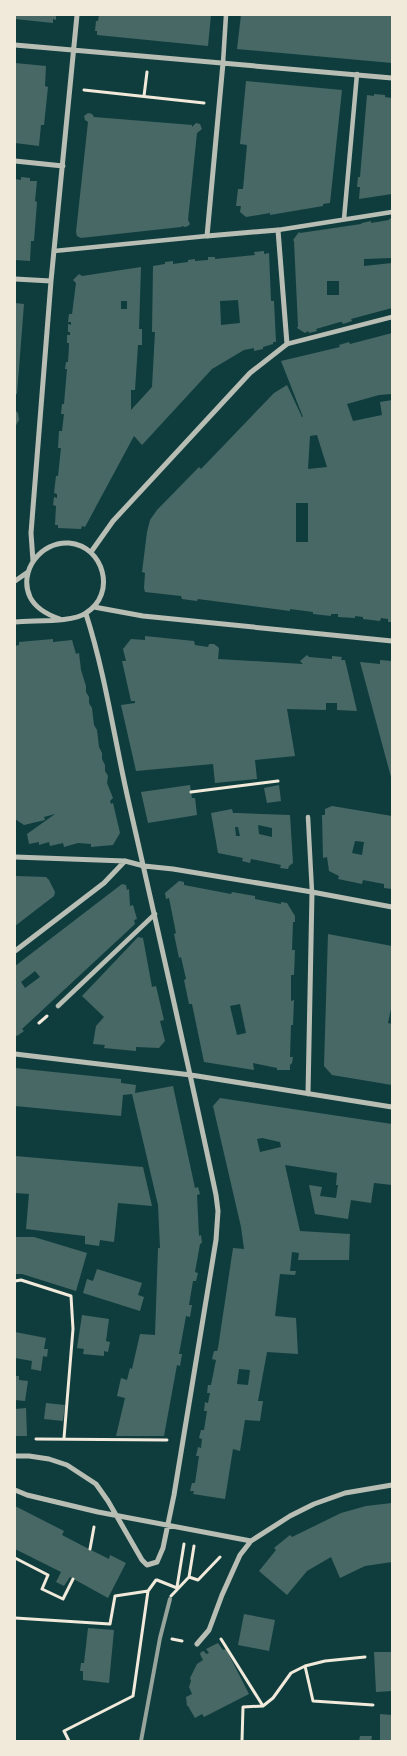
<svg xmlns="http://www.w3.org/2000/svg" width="407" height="1756" font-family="'Roboto Serif',serif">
	<rect width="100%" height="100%" fill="#0f3d3e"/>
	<path fill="#486865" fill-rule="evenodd" d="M 15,15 L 56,15 L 56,20 L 53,19 L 53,23 L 15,19 Z
		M 99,15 L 211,15 L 208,46 L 97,35 L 97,31 L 95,31 L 96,21 L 98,21 Z
		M 241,15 L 392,15 L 392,63 L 237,49 Z
		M 15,63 L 46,66 L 45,86 L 48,87 L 44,125 L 41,125 L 39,146 L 15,143 Z
		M 246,81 L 342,90 L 330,203 L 323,204 L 323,206 L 270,215 L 270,213 L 246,217 L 240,212 L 241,206 L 236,206 L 238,189 L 243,189 L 247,145 L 240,144 Z
		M 374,94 L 385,95 L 385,97 L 392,98 L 392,194 L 359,199 L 360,187 L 357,187 L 358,177 L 360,177 L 367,95 L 374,96 Z
		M 88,113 L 92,114 L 94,117 L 192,125 L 192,127 L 196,123 L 200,124 L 202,129 L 197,133 L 188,220 L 190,224 L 188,226 L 185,227 L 182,226 L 181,227 L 81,238 L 77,236 L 76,232 L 88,122 L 85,120 L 84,116 Z
		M 21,177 L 30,178 L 30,181 L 37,181 L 35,201 L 37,202 L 34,241 L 31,241 L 30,261 L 15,260 L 15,179 L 21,180 Z
		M 392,218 L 392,258 L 364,259 L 364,266 L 392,263 L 392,308 L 351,319 L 352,321 L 343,324 L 342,322 L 340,322 L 316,329 L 317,331 L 309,333 L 308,331 L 305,333 L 297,328 L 298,326 L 294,241 L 293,240 L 299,232 L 300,233 L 361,224 L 362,223 L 371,221 L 371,223 L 389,220 L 389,219 ZM 327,281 L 339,281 L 339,295 L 327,295 Z
		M 264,251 L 264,254 L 269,253 L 271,301 L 274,301 L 276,342 L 273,342 L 273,344 L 263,347 L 263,349 L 254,351 L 254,348 L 244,350 L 212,369 L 142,445 L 134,436 L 85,527 L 82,526 L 81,529 L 58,528 L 58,525 L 55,525 L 56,506 L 53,505 L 54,497 L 57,498 L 57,494 L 54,493 L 56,476 L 58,476 L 61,448 L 58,448 L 59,431 L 62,431 L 64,414 L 61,414 L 62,404 L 64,404 L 67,369 L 65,369 L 66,362 L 68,362 L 69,346 L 69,343 L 67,343 L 67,335 L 70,335 L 70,332 L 68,332 L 68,324 L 71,325 L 71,322 L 68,322 L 69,314 L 72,314 L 76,283 L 73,280 L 79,274 L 82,276 L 141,267 L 139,329 L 142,329 L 142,345 L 138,345 L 135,390 L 131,390 L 131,410 L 152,387 L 155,332 L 152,332 L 153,266 L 165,264 L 165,262 L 173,261 L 173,264 L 188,262 L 188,260 L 195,259 L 195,261 L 208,260 L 208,257 L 215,257 L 215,259 L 255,255 L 254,252 ZM 238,300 L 240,323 L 221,325 L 220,301 ZM 121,301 L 127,301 L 127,309 L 121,309 Z
		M 15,303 L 24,304 L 17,394 L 15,394 Z
		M 392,333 L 392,394 L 379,395 L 347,404 L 353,421 L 382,415 L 380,402 L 392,400 L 392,622 L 388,622 L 388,619 L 381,618 L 380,621 L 363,619 L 363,617 L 355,616 L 355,618 L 338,617 L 338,614 L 331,614 L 331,616 L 313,614 L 313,612 L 290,609 L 290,611 L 198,599 L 197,601 L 182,599 L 181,596 L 145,592 L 144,588 L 145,573 L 142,572 L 147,532 L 150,520 L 157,510 L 199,467 L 201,469 L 274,393 L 287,385 L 302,417 L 303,417 L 281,361 L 340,347 L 339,345 L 349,342 L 350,344 ZM 317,435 L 327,467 L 308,469 L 310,436 ZM 296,503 L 308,503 L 308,542 L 296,542 Z
		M 15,410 L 18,413 L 19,420 L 15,427 Z
		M 145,636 L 194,641 L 195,645 L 208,647 L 209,644 L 214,644 L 219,648 L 218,659 L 303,664 L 300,661 L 307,655 L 309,657 L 332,659 L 332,656 L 342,657 L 341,660 L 345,660 L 357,711 L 337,710 L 337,703 L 326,703 L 326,710 L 287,709 L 295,756 L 255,760 L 257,779 L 215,783 L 213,764 L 136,771 L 121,705 L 135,703 L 135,701 L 131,701 L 122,661 L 126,661 L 123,649 L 131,639 L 145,640 Z
		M 53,639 L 53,642 L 72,640 L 76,654 L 79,653 L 81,670 L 86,686 L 86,692 L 89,697 L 89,703 L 92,708 L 94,725 L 97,730 L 99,747 L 102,753 L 102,759 L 105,765 L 105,771 L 108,776 L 107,783 L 113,798 L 110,801 L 111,804 L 113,803 L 120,833 L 113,845 L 91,847 L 91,844 L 78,843 L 64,847 L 63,843 L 50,846 L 49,842 L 39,845 L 39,842 L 29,844 L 27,834 L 55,814 L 44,817 L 45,820 L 24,825 L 15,819 L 15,646 L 19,645 L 19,642 Z
		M 380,660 L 392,661 L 391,777 L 360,662 L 380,664 Z
		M 190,785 L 192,798 L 195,798 L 197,815 L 148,823 L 141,792 Z
		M 279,785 L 281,801 L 267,803 L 264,788 Z
		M 332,806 L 392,816 L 392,889 L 384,888 L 384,884 L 363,880 L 362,884 L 338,879 L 339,876 L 329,871 L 327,857 L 323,858 L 322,815 L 325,815 L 325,809 ZM 355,841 L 364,842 L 362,855 L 352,853 Z
		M 232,809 L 233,813 L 237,813 L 290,815 L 293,863 L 289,866 L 288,869 L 280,868 L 281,865 L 251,859 L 250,863 L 242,861 L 243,858 L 218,853 L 211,813 ZM 258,825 L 272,828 L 272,837 L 259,834 ZM 235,827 L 238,827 L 240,836 L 236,836 Z
		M 15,876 L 46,877 L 49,880 L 55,892 L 54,896 L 15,926 Z
		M 179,881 L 184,882 L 184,885 L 231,894 L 232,892 L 255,896 L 255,899 L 281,904 L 281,902 L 287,903 L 295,916 L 295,922 L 293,922 L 292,950 L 295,950 L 294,975 L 291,975 L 291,1001 L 294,1000 L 293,1025 L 291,1025 L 290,1057 L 293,1057 L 292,1063 L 290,1065 L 290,1070 L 277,1070 L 277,1068 L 253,1063 L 254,1070 L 204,1062 L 192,1004 L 189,1004 L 184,980 L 186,979 L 181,957 L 179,958 L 174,934 L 176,933 L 169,898 L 166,899 L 165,893 ZM 240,1004 L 246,1033 L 237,1035 L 230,1006 Z
		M 122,884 L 126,885 L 127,890 L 129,889 L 130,906 L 133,905 L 137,919 L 134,920 L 135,924 L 22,1029 L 24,1031 L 17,1036 L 15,1034 L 15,966 ZM 35,971 L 40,977 L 25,988 L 21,982 Z
		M 328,934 L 392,946 L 392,1010 L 391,1009 L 388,1023 L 392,1024 L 392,1085 L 332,1075 L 324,1066 Z
		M 138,937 L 143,938 L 152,987 L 156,986 L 164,1020 L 160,1021 L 165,1041 L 159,1048 L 136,1047 L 136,1051 L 104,1048 L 105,1045 L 93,1044 L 96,1026 L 104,1017 L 82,996 Z
		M 15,1068 L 121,1079 L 121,1083 L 136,1085 L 135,1093 L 173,1086 L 195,1188 L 198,1187 L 200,1194 L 197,1195 L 199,1236 L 201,1235 L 202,1243 L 200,1244 L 195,1272 L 198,1273 L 196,1281 L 193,1281 L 189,1305 L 192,1305 L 190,1317 L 186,1316 L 179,1354 L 182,1354 L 180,1366 L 177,1365 L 164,1436 L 116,1436 L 125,1398 L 117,1396 L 121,1378 L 127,1380 L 130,1368 L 132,1369 L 140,1334 L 155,1335 L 158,1248 L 160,1248 L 158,1205 L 132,1094 L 123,1095 L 121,1116 L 15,1106 Z
		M 220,1098 L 392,1124 L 392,1185 L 374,1183 L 371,1203 L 351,1200 L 348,1219 L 315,1214 L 309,1185 L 322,1187 L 320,1196 L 336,1198 L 338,1185 L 336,1185 L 337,1173 L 285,1165 L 300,1231 L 350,1234 L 349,1260 L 298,1260 L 299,1253 L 292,1252 L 290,1271 L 296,1271 L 295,1275 L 280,1274 L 275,1316 L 296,1318 L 298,1354 L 267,1352 L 258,1401 L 263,1401 L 260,1421 L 245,1420 L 240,1451 L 233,1449 L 225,1499 L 193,1494 L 194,1491 L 190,1491 L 192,1483 L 195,1483 L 199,1456 L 196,1456 L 198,1447 L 201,1448 L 202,1439 L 199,1438 L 201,1430 L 204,1430 L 207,1411 L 204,1411 L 205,1402 L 208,1403 L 210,1393 L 207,1393 L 208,1385 L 211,1385 L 216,1360 L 212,1359 L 214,1351 L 217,1351 L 218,1348 L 233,1248 L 244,1249 L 241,1227 L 213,1106 ZM 262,1138 L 280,1142 L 281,1147 L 260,1152 L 257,1139 ZM 239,1369 L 250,1370 L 248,1385 L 237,1384 Z
		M 15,1156 L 143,1167 L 152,1206 L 118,1203 L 114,1242 L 100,1240 L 99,1246 L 85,1244 L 85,1236 L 26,1229 L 29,1194 L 15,1193 Z
		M 15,1237 L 34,1237 L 87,1253 L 76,1291 L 22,1274 L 15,1274 Z
		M 97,1269 L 142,1283 L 138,1295 L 144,1297 L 140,1311 L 83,1293 L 87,1279 L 93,1281 Z
		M 82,1315 L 109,1319 L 106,1341 L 110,1342 L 108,1352 L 104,1351 L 104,1356 L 83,1354 L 84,1349 L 77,1348 Z
		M 15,1332 L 46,1338 L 44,1349 L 48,1349 L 47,1357 L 43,1356 L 41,1371 L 31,1369 L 32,1361 L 15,1358 Z
		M 15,1376 L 19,1376 L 19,1380 L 28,1381 L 25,1401 L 15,1400 Z
		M 46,1403 L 65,1405 L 63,1421 L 44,1419 Z
		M 26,1408 L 27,1436 L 15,1436 L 15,1409 Z
		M 392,1503 L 392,1562 L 365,1566 L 340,1578 L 331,1557 L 307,1571 L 287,1595 L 259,1571 L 276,1550 L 274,1548 L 290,1535 L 292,1537 L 341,1513 L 366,1506 Z
		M 15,1506 L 64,1531 L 62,1535 L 85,1547 L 109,1559 L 110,1555 L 126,1563 L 108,1598 L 70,1577 L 64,1586 L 56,1582 L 61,1572 L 15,1549 Z
		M 244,1614 L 275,1620 L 269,1651 L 238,1645 Z
		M 88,1628 L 114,1630 L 109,1683 L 83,1680 L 83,1671 L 80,1671 L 81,1663 L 84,1663 Z
		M 218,1643 L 223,1650 L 226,1649 L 249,1694 L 204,1717 L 202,1714 L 195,1718 L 188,1706 L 187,1706 L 186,1697 L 192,1694 L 189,1687 L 191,1681 L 190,1678 L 197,1664 L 203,1660 L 200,1654 L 201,1652 L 204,1651 L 206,1654 L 209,1653 L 206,1649 Z
		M 374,1652 L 392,1652 L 392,1691 L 376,1692 Z
		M 380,1714 L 392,1715 L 392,1741 L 380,1741 Z
		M 360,1736 L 372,1736 L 371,1741 L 359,1741 Z"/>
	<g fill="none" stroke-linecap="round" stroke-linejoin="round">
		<path stroke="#f1e9da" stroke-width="3" d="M 84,90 L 204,103
			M 144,96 L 147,72
			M 191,792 L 278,781
			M 39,1023 L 47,1016
			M 15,1281 L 21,1280 L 71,1296 L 73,1329 L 64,1438
			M 36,1439 L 167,1440
			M 90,1549 L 94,1527
			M 15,1558 L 48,1575 L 42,1589 L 63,1599 L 73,1579
			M 189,1577 L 198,1580 L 220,1557
			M 157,1580 L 177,1588
			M 177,1587 L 184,1544
			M 171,1596 L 189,1577 L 194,1546
			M 15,1618 L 110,1624 L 115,1596 L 148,1591
			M 172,1639 L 182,1641
			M 221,1639 L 263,1706 L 243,1707 L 242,1741
			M 305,1666 L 325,1661 L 365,1657
			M 263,1706 L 273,1698 L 291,1673 L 305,1666 L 313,1701 L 373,1705
			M 69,1741 L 64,1731 L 133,1696 L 148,1591 L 156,1580"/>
		<path stroke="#b8beb3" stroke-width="4.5" d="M 223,63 L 226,15
			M 344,219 L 357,74
			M 278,230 L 392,212
			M 54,251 L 207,236
			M 287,344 L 392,317
			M 308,817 L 312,892
			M 58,1006 L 155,914"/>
		<path stroke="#b8beb3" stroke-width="5" d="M 15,45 L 392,78
			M 15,161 L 63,166
			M 15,279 L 51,281
			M 91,552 L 113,521 L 250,373 L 287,344 L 278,230 L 207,236 L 223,63
			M 33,561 L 31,533 L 51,281 L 77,15
			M 15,581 L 28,572
			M 94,607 L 143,616 L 392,641
			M 15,622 C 34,620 72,623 86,613 C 117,594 104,546 69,543 C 41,541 18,571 30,597 C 36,609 48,615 60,619
			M 15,857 L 125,861 L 144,866 L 173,869 L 312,892 L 392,907
			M 15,951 L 104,883 L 125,861
			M 15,1054 L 191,1075 L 392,1107
			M 308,1094 L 312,892
			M 15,1456 L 29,1456 L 49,1459 L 67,1465 L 96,1484 L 108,1501 L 142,1560 L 147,1565 L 157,1562 L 163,1548 L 174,1495 L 216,1240 L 218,1211 L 216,1195 C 188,1062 158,931 128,799 C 114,737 105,673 86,614
			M 15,1490 L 27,1495 L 98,1512 L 251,1541
			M 197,1644 L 209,1630 L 222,1595 L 240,1555 L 251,1541 L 290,1516 L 314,1504 L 345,1493 L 392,1485"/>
		<path stroke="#97a49c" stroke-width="4" d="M 141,1741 L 160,1638 L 170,1599"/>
	</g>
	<rect width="407" height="1756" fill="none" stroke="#f1e9da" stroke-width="32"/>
</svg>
